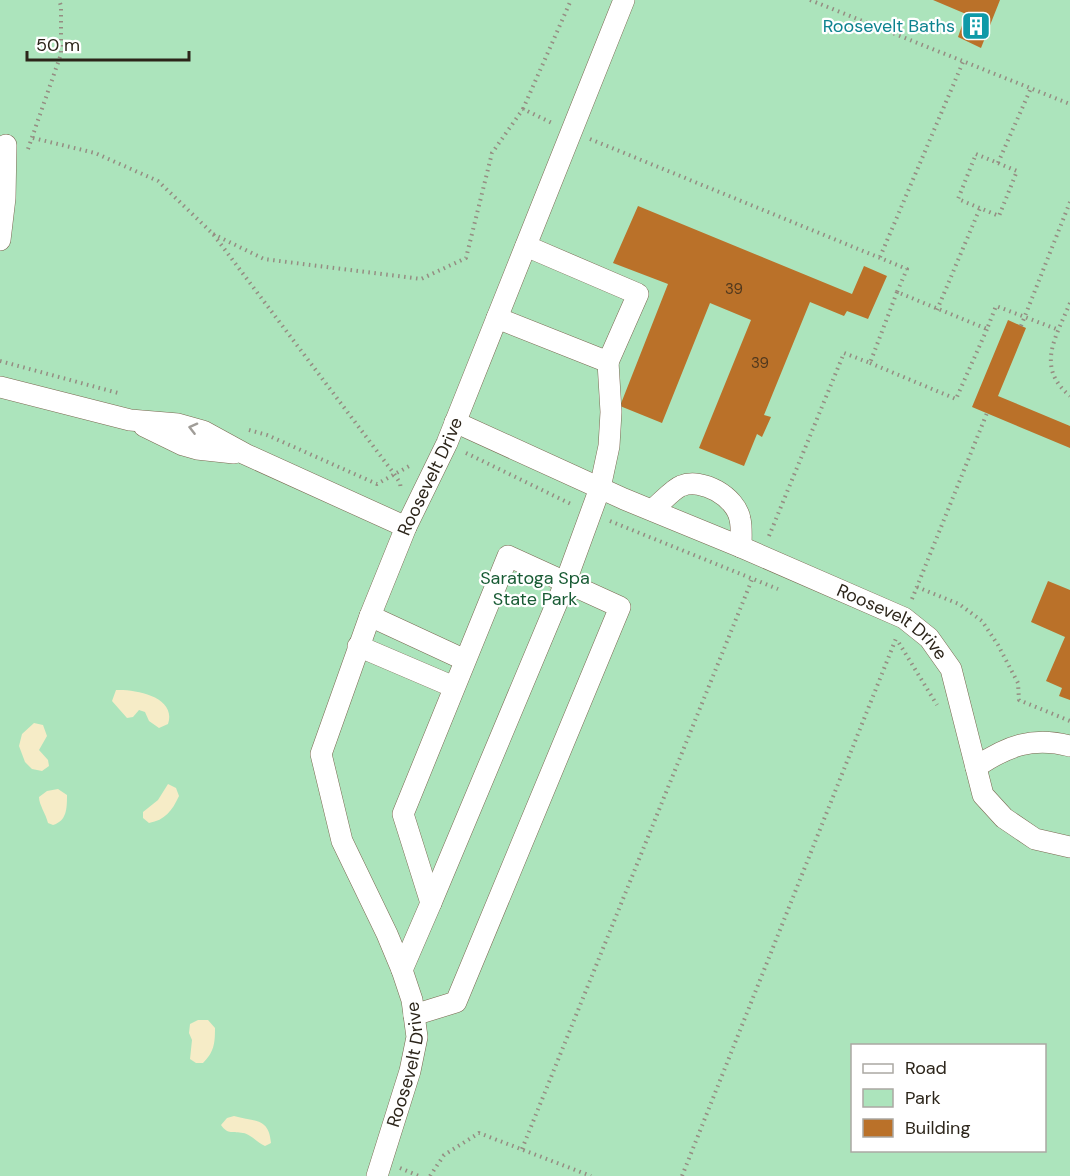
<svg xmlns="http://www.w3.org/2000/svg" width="1070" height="1176" font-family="'DM Sans',sans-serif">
	<rect width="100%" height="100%" fill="#fdf4e9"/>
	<path fill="#ace4bc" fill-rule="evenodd" d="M 0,0 L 1070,0 L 1070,1176 L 0,1176 ZM 852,1046 L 1044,1046 L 1044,1150 L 852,1150 Z"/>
	<path fill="#f6ecc7" d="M 116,690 C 136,689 177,697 168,724 L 159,728 L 149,721 L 145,712 L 139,710 L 133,717 L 127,718 L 112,701 Z
		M 34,723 L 43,725 L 47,736 L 39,750 L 48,760 L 49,766 L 42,771 L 32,769 L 25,762 L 19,746 L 22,734 Z
		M 168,784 L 176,788 L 179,796 C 172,811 165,820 149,823 L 143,818 L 143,812 L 158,800 Z
		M 58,789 L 67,795 C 67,808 67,821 53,825 L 48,823 C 46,814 39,805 39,797 L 47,791 Z
		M 198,1020 L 208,1020 L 215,1028 C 215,1044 214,1052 203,1063 L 196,1063 L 190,1059 L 192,1040 L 189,1033 L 190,1024 Z
		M 234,1116 C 254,1122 269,1117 271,1143 L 265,1146 C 257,1143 251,1134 243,1133 C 233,1131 228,1135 221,1125 L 227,1118 Z"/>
	<path fill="#ba7129" d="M 933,0 L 1000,0 L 981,48 L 958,37 L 966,14 Z
		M 638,206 L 852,294 L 864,266 L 887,276 L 868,319 L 847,311 L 844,316 L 810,302 L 764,415 L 771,417 L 762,437 L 757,434 L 744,466 L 699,448 L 751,320 L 710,303 L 662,423 L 620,406 L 668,284 L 613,263 Z
		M 1008,320 L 1026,328 L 998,396 L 1070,426 L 1070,448 L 972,407 Z
		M 1048,581 L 1070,590 L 1070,700 L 1059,696 L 1062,688 L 1046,681 L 1065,637 L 1031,622 Z"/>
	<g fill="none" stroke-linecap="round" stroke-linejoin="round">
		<g stroke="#7a6850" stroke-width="22">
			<g id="minor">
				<path d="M 0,240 L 5,198 L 6,145"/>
				<path d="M 497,318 L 608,362 L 638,294 L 526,246"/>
				<path d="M 0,387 L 130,420 L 178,424 L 203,431 L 245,454 L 406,527"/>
				<path id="s1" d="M 455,422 L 624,499 L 741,547 L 904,618 L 929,638 L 951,669 L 983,795 L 1004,818 L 1035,839 L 1070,847"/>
				<path d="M 144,426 L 183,445 L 197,449 L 234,453"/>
				<path d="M 652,510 C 660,504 673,489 681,486 C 702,477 736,497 740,519 C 742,528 741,538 741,547"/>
				<path d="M 370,616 L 465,660"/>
				<path d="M 358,646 L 454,687"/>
				<path d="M 976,767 C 1007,746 1033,736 1070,746"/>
				<path d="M 431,903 L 566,581 L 600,488 L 609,446 L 611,412 L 608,362"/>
				<path d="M 402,970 L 431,903 L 403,814 L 508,556 L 620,607 L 456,1002 L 414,1015"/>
				<path id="s2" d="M 377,1176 L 410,1071 L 417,1037 L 412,1000 L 402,970 L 387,934 L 342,841 L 321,754 L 370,616 L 406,527 L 447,443 L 624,0"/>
			</g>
		</g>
		<path stroke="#958d82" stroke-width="4" stroke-dasharray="1.5 4.5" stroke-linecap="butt" d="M 810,0 L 1070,104
			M 523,109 L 571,0
			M 33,138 L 95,153 L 158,181 L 213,234 L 395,475 L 400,483 L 401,490
			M 590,139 L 907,269 L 897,292 L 987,329 L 996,306 L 1059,330
			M 28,149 L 61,54 L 61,6 L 59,0
			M 976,154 L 1017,171 L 999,216 L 958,199 Z
			M 998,163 L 1031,88
			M 213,234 L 264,259 L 421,279 L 466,258 L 492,153 L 523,109 L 552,123
			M 880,257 L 963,62
			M 1070,303 C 1056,337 1035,367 1070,396
			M 937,310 L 980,208
			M 1021,326 L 1070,202
			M 0,361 L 118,393
			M 870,363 L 956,399 L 987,329
			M 249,430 L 267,435 L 377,484 L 411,465
			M 466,453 L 573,505
			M 610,521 L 778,589
			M 769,536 L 844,353 L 870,363 L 897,292
			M 917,587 L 959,604 L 982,621 L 998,645 L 1018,683 L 1019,700 L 1070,721
			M 912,599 L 987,413
			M 899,643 L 937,705
			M 522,1149 L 753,577
			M 400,1168 L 419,1176
			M 430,1176 L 444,1155 L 479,1133 L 591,1176
			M 682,1176 L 897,636"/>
		<use href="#minor" stroke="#fff" stroke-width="21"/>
	</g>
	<defs><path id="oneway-chevron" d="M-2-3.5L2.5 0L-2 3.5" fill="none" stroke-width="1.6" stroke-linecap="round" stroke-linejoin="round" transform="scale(1.5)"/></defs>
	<use stroke="#a09d98" href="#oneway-chevron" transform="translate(193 428) rotate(-166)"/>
	<defs>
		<g id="building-square" transform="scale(1.5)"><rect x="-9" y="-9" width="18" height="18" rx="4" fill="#0f9aa8" stroke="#fff"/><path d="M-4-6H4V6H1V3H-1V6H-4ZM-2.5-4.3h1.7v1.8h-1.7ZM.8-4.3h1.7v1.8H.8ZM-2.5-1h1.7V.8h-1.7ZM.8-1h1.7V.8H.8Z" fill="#fff"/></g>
	</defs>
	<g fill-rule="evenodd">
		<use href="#building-square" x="976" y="26"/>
	</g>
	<g text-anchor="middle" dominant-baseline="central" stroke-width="4.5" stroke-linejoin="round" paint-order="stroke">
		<g font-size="15" fill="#50381e">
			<text x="734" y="289">39</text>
			<text x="760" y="363">39</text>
		</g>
		<g font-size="18" fill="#0d838f" stroke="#fff" text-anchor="end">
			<text x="955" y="26">Roosevelt Baths</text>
		</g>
		<g font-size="18" fill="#2c251a" stroke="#fff">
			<text stroke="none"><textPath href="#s2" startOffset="744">Roosevelt Drive</textPath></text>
			<text stroke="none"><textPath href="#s1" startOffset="482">Roosevelt Drive</textPath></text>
			<text stroke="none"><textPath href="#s2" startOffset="116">Roosevelt Drive</textPath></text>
		</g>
		<g font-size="18" fill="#185b34" stroke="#fff">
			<text x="535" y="578">Saratoga Spa<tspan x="535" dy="21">State Park</tspan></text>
		</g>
	</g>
	<rect x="851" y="1044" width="195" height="108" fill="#ffffff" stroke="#aba8a3" stroke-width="1.5"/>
	<rect x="863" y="1064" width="30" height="9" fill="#ffffff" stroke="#aba8a3" stroke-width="1.5"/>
	<text x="905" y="1074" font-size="18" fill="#2c251a">Road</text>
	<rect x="863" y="1089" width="30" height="18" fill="#ace4bc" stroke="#aba8a3" stroke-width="1.5"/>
	<text x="905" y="1104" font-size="18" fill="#2c251a">Park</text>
	<rect x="863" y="1119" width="30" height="18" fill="#ba7129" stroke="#aba8a3" stroke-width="1.5"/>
	<text x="905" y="1134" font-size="18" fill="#2c251a">Building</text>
	<path d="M27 51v9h162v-9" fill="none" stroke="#2c251a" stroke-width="3"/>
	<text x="36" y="51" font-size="18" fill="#2c251a" stroke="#ffffff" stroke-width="4.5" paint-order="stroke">50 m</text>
</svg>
